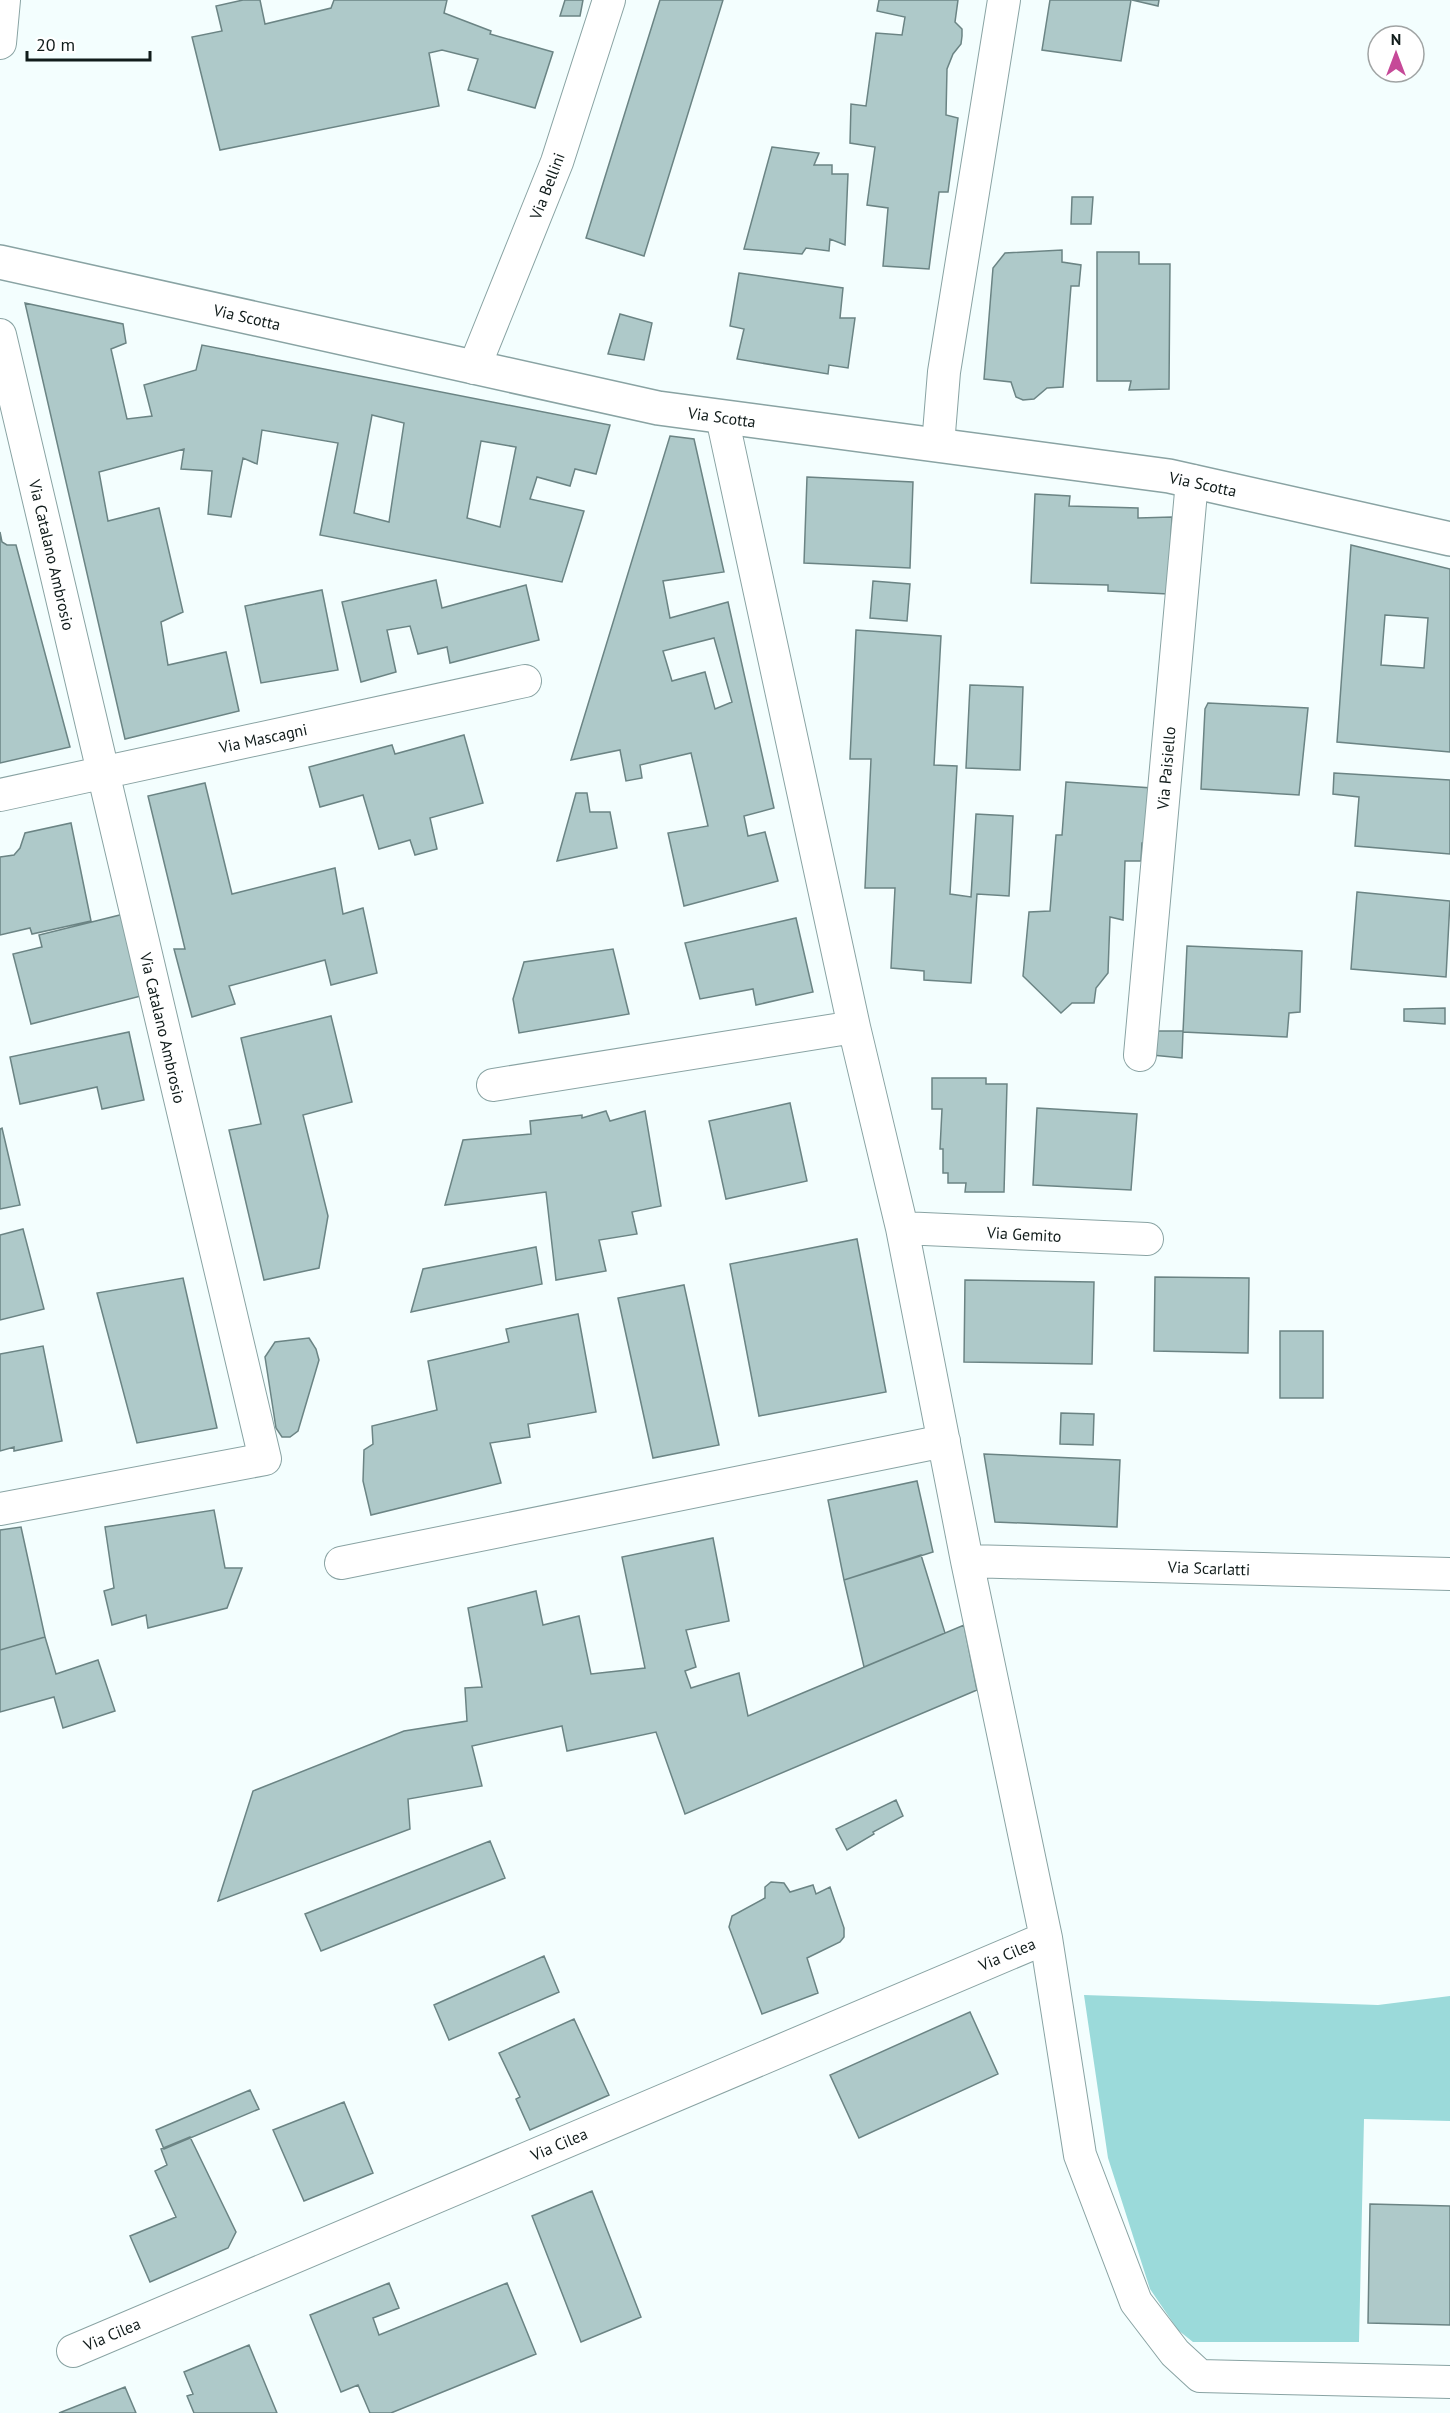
<svg xmlns="http://www.w3.org/2000/svg" width="1450" height="2413" font-family="'PT Sans',sans-serif">
	<rect width="100%" height="100%" fill="#f3fefe"/>
	<path fill="#9bdada" d="M 1084,1995 L 1378,2005 L 1450,1996 L 1450,2121 L 1364,2119 L 1359,2342 L 1193,2342 L 1178,2330 L 1150,2289 L 1108,2158 Z"/>
	<path fill="#aec9c9" stroke="#6b8484" stroke-width="1.5" fill-rule="evenodd" d="M 243,0 L 260,0 L 265,24 L 331,8 L 334,0 L 447,0 L 444,13 L 491,31 L 490,34 L 553,52 L 535,108 L 468,90 L 478,59 L 442,50 L 429,53 L 439,106 L 220,150 L 192,37 L 222,31 L 216,6 Z
		M 565,0 L 583,0 L 580,16 L 560,16 Z
		M 660,0 L 723,0 L 644,256 L 586,238 Z
		M 879,0 L 958,0 L 955,22 L 962,29 L 962,36 L 961,44 L 953,54 L 947,69 L 946,115 L 958,118 L 948,192 L 939,192 L 929,269 L 883,266 L 888,208 L 867,205 L 875,147 L 850,143 L 851,104 L 866,106 L 876,33 L 902,35 L 905,17 L 877,11 Z
		M 1050,0 L 1131,0 L 1121,61 L 1042,50 Z
		M 1132,0 L 1159,0 L 1158,6 Z
		M 772,147 L 819,153 L 814,165 L 832,165 L 832,174 L 848,174 L 845,245 L 830,239 L 829,251 L 806,248 L 802,254 L 744,249 Z
		M 1072,197 L 1093,197 L 1091,224 L 1071,224 Z
		M 1062,250 L 1062,262 L 1081,265 L 1079,286 L 1071,286 L 1063,387 L 1047,388 L 1034,399 L 1023,400 L 1016,397 L 1011,382 L 984,379 L 993,268 L 1005,253 Z
		M 1097,252 L 1139,252 L 1139,264 L 1170,264 L 1169,389 L 1129,390 L 1131,381 L 1097,381 Z
		M 739,273 L 843,288 L 840,318 L 855,318 L 848,368 L 829,365 L 828,374 L 737,359 L 744,329 L 730,326 Z
		M 25,303 L 123,324 L 126,343 L 111,349 L 127,419 L 152,416 L 144,385 L 196,370 L 202,345 L 610,425 L 596,474 L 575,469 L 570,486 L 537,477 L 530,499 L 584,511 L 562,582 L 320,535 L 338,443 L 262,430 L 257,464 L 243,458 L 231,517 L 208,514 L 212,471 L 181,469 L 184,449 L 99,472 L 108,521 L 159,508 L 183,612 L 161,622 L 168,665 L 226,652 L 239,711 L 125,739 ZM 372,415 L 404,423 L 389,522 L 354,513 ZM 481,441 L 516,447 L 500,527 L 467,518 Z
		M 620,314 L 652,323 L 644,360 L 608,354 Z
		M 670,436 L 694,439 L 724,572 L 663,581 L 670,618 L 728,602 L 774,808 L 744,816 L 748,836 L 765,832 L 778,881 L 684,906 L 668,833 L 708,826 L 691,753 L 640,765 L 642,778 L 626,781 L 620,750 L 571,760 ZM 714,638 L 732,702 L 715,709 L 705,672 L 672,681 L 663,651 Z
		M 807,477 L 913,482 L 910,568 L 804,563 Z
		M 1035,494 L 1070,496 L 1069,506 L 1138,508 L 1138,518 L 1172,517 L 1168,594 L 1108,591 L 1108,585 L 1031,583 Z
		M 0,532 L 2,542 L 7,545 L 16,545 L 70,747 L 0,763 Z
		M 1351,545 L 1450,569 L 1450,752 L 1337,742 ZM 1385,615 L 1428,618 L 1424,668 L 1381,665 Z
		M 436,580 L 442,608 L 526,585 L 539,640 L 450,663 L 447,647 L 418,654 L 410,626 L 387,630 L 396,672 L 361,682 L 342,602 Z
		M 873,581 L 910,584 L 907,621 L 870,618 Z
		M 322,590 L 338,670 L 261,683 L 245,606 Z
		M 856,630 L 941,636 L 934,765 L 957,766 L 950,894 L 971,897 L 976,814 L 1013,816 L 1009,896 L 977,894 L 971,983 L 924,980 L 924,971 L 891,968 L 895,888 L 865,888 L 871,759 L 850,759 Z
		M 970,685 L 1023,687 L 1020,770 L 966,768 Z
		M 1208,703 L 1308,708 L 1299,795 L 1201,789 L 1205,709 Z
		M 464,735 L 483,803 L 430,818 L 437,849 L 415,855 L 410,840 L 379,849 L 363,795 L 320,807 L 309,767 L 392,745 L 395,754 Z
		M 1334,773 L 1450,780 L 1450,854 L 1355,846 L 1359,797 L 1333,794 Z
		M 1066,782 L 1152,788 L 1148,843 L 1142,843 L 1141,861 L 1125,861 L 1123,920 L 1110,917 L 1108,973 L 1096,988 L 1094,1003 L 1072,1003 L 1061,1013 L 1023,976 L 1029,912 L 1050,911 L 1056,835 L 1062,835 Z
		M 205,783 L 232,894 L 335,868 L 343,914 L 363,908 L 377,973 L 331,985 L 325,960 L 229,986 L 235,1004 L 192,1017 L 174,949 L 185,949 L 148,796 Z
		M 576,793 L 587,793 L 590,812 L 610,812 L 617,848 L 557,861 Z
		M 71,823 L 91,921 L 32,934 L 30,928 L 0,935 L 0,857 L 14,855 L 20,848 L 25,833 Z
		M 1357,892 L 1450,901 L 1446,977 L 1351,969 Z
		M 128,913 L 141,996 L 31,1024 L 13,954 L 42,947 L 39,935 Z
		M 796,918 L 813,992 L 756,1005 L 753,989 L 700,999 L 685,943 Z
		M 1187,946 L 1302,951 L 1300,1012 L 1289,1013 L 1287,1037 L 1183,1032 Z
		M 613,949 L 629,1014 L 519,1033 L 513,999 L 524,962 Z
		M 1445,1008 L 1445,1024 L 1404,1021 L 1404,1009 Z
		M 331,1016 L 352,1102 L 303,1115 L 328,1216 L 319,1268 L 264,1280 L 229,1130 L 261,1124 L 241,1038 Z
		M 1152,1031 L 1183,1031 L 1182,1058 L 1152,1055 Z
		M 129,1032 L 144,1100 L 102,1109 L 97,1087 L 20,1104 L 10,1057 Z
		M 932,1078 L 986,1078 L 986,1084 L 1007,1084 L 1004,1192 L 965,1192 L 966,1183 L 948,1183 L 948,1173 L 943,1173 L 943,1149 L 940,1149 L 942,1109 L 932,1109 Z
		M 790,1103 L 807,1181 L 726,1199 L 709,1121 Z
		M 1037,1108 L 1137,1114 L 1131,1190 L 1033,1185 Z
		M 606,1111 L 610,1121 L 645,1111 L 661,1206 L 632,1212 L 637,1234 L 599,1240 L 606,1271 L 556,1280 L 546,1192 L 445,1205 L 463,1140 L 531,1134 L 530,1121 L 582,1115 L 582,1118 Z
		M 2,1128 L 20,1205 L 0,1209 L 0,1129 Z
		M 23,1229 L 44,1309 L 0,1320 L 0,1235 Z
		M 857,1239 L 886,1392 L 759,1416 L 730,1264 Z
		M 536,1247 L 542,1284 L 411,1312 L 423,1269 Z
		M 1155,1277 L 1249,1278 L 1248,1353 L 1154,1351 Z
		M 183,1278 L 217,1428 L 137,1443 L 97,1293 Z
		M 965,1280 L 1094,1282 L 1092,1364 L 964,1362 Z
		M 684,1285 L 719,1445 L 653,1458 L 618,1298 Z
		M 578,1314 L 596,1412 L 528,1424 L 530,1437 L 490,1443 L 501,1483 L 371,1515 L 363,1481 L 364,1450 L 373,1444 L 372,1426 L 437,1410 L 428,1361 L 509,1342 L 506,1329 Z
		M 1280,1331 L 1323,1331 L 1323,1398 L 1280,1398 Z
		M 309,1338 L 316,1349 L 319,1360 L 298,1431 L 290,1437 L 282,1437 L 276,1428 L 265,1357 L 275,1342 Z
		M 43,1346 L 62,1441 L 14,1451 L 14,1447 L 0,1451 L 0,1354 Z
		M 1061,1413 L 1094,1414 L 1093,1445 L 1060,1444 Z
		M 984,1454 L 1120,1460 L 1117,1527 L 995,1522 Z
		M 917,1481 L 933,1552 L 844,1580 L 828,1500 Z
		M 214,1510 L 225,1568 L 242,1568 L 227,1608 L 148,1628 L 146,1615 L 112,1625 L 104,1591 L 114,1588 L 105,1527 Z
		M 21,1527 L 45,1637 L 0,1650 L 0,1530 Z
		M 713,1538 L 729,1621 L 686,1630 L 696,1667 L 685,1671 L 691,1688 L 739,1673 L 748,1716 L 964,1625 L 977,1690 L 685,1814 L 656,1732 L 567,1751 L 562,1726 L 472,1746 L 482,1786 L 408,1799 L 410,1829 L 218,1901 L 253,1791 L 404,1731 L 467,1721 L 465,1688 L 482,1687 L 468,1608 L 536,1591 L 543,1625 L 579,1616 L 591,1674 L 645,1668 L 622,1557 Z
		M 921,1555 L 945,1633 L 864,1667 L 844,1580 Z
		M 45,1637 L 56,1674 L 98,1660 L 115,1711 L 63,1728 L 54,1697 L 0,1712 L 0,1650 Z
		M 896,1800 L 903,1816 L 873,1832 L 874,1834 L 847,1850 L 836,1829 Z
		M 490,1841 L 505,1878 L 321,1951 L 305,1914 Z
		M 771,1882 L 784,1883 L 790,1892 L 813,1885 L 816,1894 L 830,1887 L 844,1928 L 844,1937 L 840,1942 L 807,1958 L 818,1993 L 762,2014 L 729,1927 L 732,1916 L 765,1898 L 765,1887 Z
		M 544,1956 L 559,1992 L 449,2040 L 434,2005 Z
		M 970,2012 L 998,2074 L 859,2138 L 830,2075 Z
		M 574,2019 L 609,2095 L 530,2130 L 516,2099 L 520,2097 L 499,2053 Z
		M 250,2090 L 259,2109 L 164,2149 L 156,2130 Z
		M 344,2102 L 373,2173 L 304,2201 L 273,2130 Z
		M 190,2137 L 236,2232 L 228,2248 L 150,2282 L 130,2236 L 176,2217 L 155,2171 L 167,2165 L 161,2149 Z
		M 592,2191 L 641,2317 L 581,2342 L 532,2216 Z
		M 1370,2204 L 1450,2206 L 1450,2325 L 1368,2323 Z
		M 389,2283 L 399,2308 L 373,2318 L 379,2335 L 507,2283 L 536,2354 L 391,2413 L 370,2413 L 358,2385 L 341,2392 L 310,2315 Z
		M 249,2345 L 277,2413 L 194,2413 L 187,2396 L 193,2394 L 184,2372 Z
		M 125,2387 L 136,2413 L 59,2413 Z"/>
	<g fill="none" stroke-linecap="round" stroke-linejoin="round">
		<g stroke="#89a3a3" stroke-width="34">
			<path id="minor" d="M 0,43 L 4,0
				M 0,335 L 265,1459 L 0,1509
				M 474,368 L 557,162 L 609,0
				M 722,417 L 854,1027 L 902,1228 L 967,1561 L 1046,1938 L 1080,2155 L 1136,2302 L 1175,2353 L 1200,2376 L 1450,2382
				M 938,445 L 944,372 L 1004,0
				M 0,795 L 525,681
				M 1140,1055 L 1192,481
				M 493,1085 L 854,1027
				M 902,1228 L 1147,1239
				M 967,1561 L 1450,1574
				M 341,1563 L 944,1441
				M 73,2351 L 1046,1938"/>
		</g>
		<g stroke="#89a3a3" stroke-width="36">
			<path id="tertiary" d="M 0,262 L 658,408 L 1169,476 L 1450,539"/>
		</g>
		<use href="#minor" stroke="#fff" stroke-width="32"/>
		<use href="#tertiary" stroke="#fff" stroke-width="33"/>
	</g>
	<g text-anchor="middle" dominant-baseline="central" stroke-width="4.5" stroke-linejoin="round" paint-order="stroke">
		<g font-size="16" fill="#111c1b" stroke="#fff">
			<text transform="translate(547 186) rotate(-69)">Via Bellini</text>
			<text transform="translate(247 317) rotate(13)">Via Scotta</text>
			<text transform="translate(722 417) rotate(8)">Via Scotta</text>
			<text transform="translate(1203 484) rotate(12)">Via Scotta</text>
			<text transform="translate(52 555) rotate(77)">Via Catalano Ambrosio</text>
			<text transform="translate(263 738) rotate(-12)">Via Mascagni</text>
			<text transform="translate(1166 768) rotate(-85)">Via Paisiello</text>
			<text transform="translate(163 1028) rotate(77)">Via Catalano Ambrosio</text>
			<text transform="translate(1024 1234) rotate(3)">Via Gemito</text>
			<text transform="translate(1209 1568) rotate(2)">Via Scarlatti</text>
			<text transform="translate(1007 1954) rotate(-23)">Via Cilea</text>
			<text transform="translate(559 2144) rotate(-23)">Via Cilea</text>
			<text transform="translate(112 2334) rotate(-23)">Via Cilea</text>
		</g>
	</g>
	<g transform="translate(1396 54)"><circle r="28" fill="#ffffff" stroke="#a0a4a4" stroke-width="1.5"/>
	<path d="M0-4.5L10 22L0 15L-10 22Z" fill="#c64998"/>
	<text y="-9" font-size="16" font-weight="bold" text-anchor="middle" fill="#111c1b">N</text>
	</g>
	<path d="M27 51v9h123v-9" fill="none" stroke="#111c1b" stroke-width="3"/>
	<text x="36" y="51" font-size="18" fill="#111c1b" stroke="#ffffff" stroke-width="4.5" paint-order="stroke">20 m</text>
</svg>
